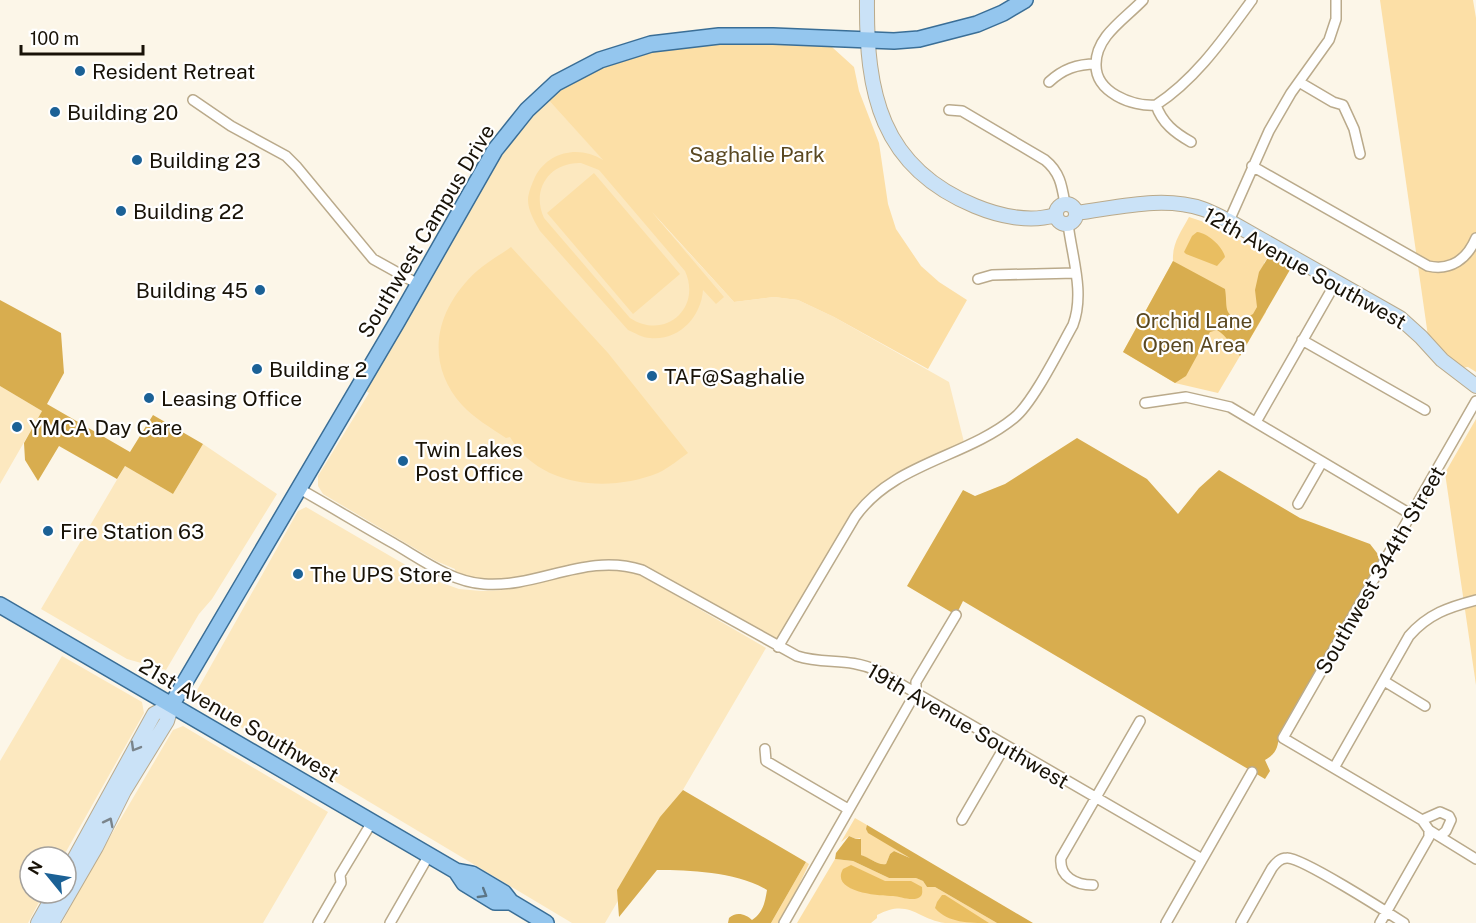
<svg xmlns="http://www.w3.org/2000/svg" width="1476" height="923" font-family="'Public Sans',sans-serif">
	<rect width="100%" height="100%" fill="#fcf6e8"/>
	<path fill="#fce8bf" d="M 543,94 L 734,302 L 774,297 L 798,300 L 834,317 L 949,382 L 965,446 L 868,501 L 778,647 L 642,570 L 604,564 L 512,582 L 455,577 L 455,569 L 436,561 L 323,494 L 318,486 L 318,476 L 369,393 L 359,386 L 495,150 Z
		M 0,386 L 42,411 L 0,484 Z
		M 203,444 L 277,494 L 212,599 L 199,614 L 166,670 L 127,659 L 41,609 L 125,466 L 173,494 Z
		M 306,507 L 428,578 L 459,589 L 481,591 L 503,590 L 585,570 L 602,568 L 628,571 L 644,577 L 766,648 L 605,923 L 572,923 L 311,767 L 197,702 L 195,694 L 298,511 Z
		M 62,656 L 142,702 L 144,713 L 63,857 L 30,857 L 30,893 L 44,893 L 28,923 L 0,923 L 0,761 Z
		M 183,726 L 328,812 L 263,923 L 62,923 L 80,888 L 173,730 Z"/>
	<path fill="#fcdfa6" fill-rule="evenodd" d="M 1380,0 L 1473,0 L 1476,18 L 1476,372 L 1468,367 L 1461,368 L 1447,358 L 1428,336 Z
		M 822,38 L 854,67 L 859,91 L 879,143 L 888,204 L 896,229 L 921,266 L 939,282 L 967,300 L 928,369 L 834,317 L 798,300 L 774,297 L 734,302 L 652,212 L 724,297 L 716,304 L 703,290 C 701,317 679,341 650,338 C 643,338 635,333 628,330 L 540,231 C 535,222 528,211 528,200 C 528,193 532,184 535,177 C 548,151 580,145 603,160 L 543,94 L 651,44 ZM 581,163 L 599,170 L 685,271 C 702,308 665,341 630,318 L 544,218 C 531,190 549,162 581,163 Z
		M 594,173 L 680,274 L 633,314 L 547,213 Z
		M 1189,217 L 1210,224 L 1269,256 L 1264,263 L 1266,312 L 1218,393 L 1175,383 L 1123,352 L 1173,261 C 1172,243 1181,232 1189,217 Z
		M 511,247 L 608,353 L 688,453 C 679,459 669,468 658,473 C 608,493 539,487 510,437 L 506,438 C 491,428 474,418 462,405 C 423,361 436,308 477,271 C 487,262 500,255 511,247 Z
		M 1476,419 L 1476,685 L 1445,473 Z
		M 855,818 L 867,825 L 867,831 L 918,861 L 894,851 L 890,854 L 886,864 L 882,865 L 861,855 L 860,838 L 856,839 L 849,836 L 841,842 Z
		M 835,859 L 853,861 L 889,878 L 914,877 L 923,881 L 927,887 L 935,887 L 997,923 C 980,923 962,923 945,923 C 917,919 909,898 877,915 L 877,918 L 871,923 L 797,923 Z
		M 806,862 L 809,864 L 797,889 L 778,923 L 771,923 Z"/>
	<path fill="#d8ad4f" d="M 1269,256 L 1291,268 L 1240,356 C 1232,347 1227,336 1217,330 L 1210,332 L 1186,376 L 1175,383 L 1123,352 L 1173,261 L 1225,289 C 1228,307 1222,315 1242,320 L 1253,314 L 1257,307 L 1255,290 L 1259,272 Z
		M 0,300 L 61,333 L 64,373 L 47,404 L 130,452 L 153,415 L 203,444 L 173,494 L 125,466 L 117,479 L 59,446 L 38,481 L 25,460 L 24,443 L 42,411 L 0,386 Z
		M 1077,438 L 1147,479 L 1178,514 L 1199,488 L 1219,470 L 1300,518 L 1370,544 L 1377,553 L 1379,560 L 1279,734 C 1278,747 1277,753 1265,760 L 1270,771 L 1265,779 L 963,601 L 956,615 L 907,586 L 963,490 L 975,496 L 1005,484 Z
		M 683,790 L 806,862 L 771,923 L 728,923 L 729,918 C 736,911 746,914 752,920 C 764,912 765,901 767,890 C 737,872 691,870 657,870 L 619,917 L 617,890 L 660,817 Z
		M 867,825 L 1033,923 L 997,923 L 935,887 L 927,887 L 923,881 L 916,878 L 889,878 L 853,861 L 835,859 L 836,853 L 849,836 L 856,839 L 861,839 L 861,855 C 869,857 878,866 886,864 L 890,854 L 894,851 L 910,858 L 868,833 L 866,829 Z"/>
	<path fill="#e9be61" d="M 1197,232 C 1208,233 1223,247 1225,257 L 1217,266 L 1186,254 L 1184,252 L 1192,236 Z
		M 851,865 L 885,881 L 911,881 L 922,887 C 922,890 923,893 921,896 C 914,903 900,896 893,896 C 879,896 830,892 843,869 Z
		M 942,895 L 945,895 L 989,923 C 969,923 948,923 935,908 L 937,902 Z"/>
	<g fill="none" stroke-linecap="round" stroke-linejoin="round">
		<g stroke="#baaa8b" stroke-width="12">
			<path id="street" d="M 1096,64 C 1095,92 1132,107 1156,105 C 1196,79 1224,38 1252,0
				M 1049,82 C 1063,69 1077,64 1096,64 C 1096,36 1125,19 1143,0
				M 1299,82 L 1333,102 L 1343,105 L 1354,129 L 1360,154
				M 193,100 L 231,126 L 286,156 L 297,167 L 373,259 L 418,284
				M 1156,105 C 1162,123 1175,133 1191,142
				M 949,110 L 962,111 L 1045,160 C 1060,172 1062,186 1065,204
				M 1252,166 L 1428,266 C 1451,271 1467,259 1476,238
				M 1229,221 L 1269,131 L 1291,93 L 1329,40 L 1336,19 L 1336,0
				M 978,279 L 992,275 L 1075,273
				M 1302,340 L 1425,410
				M 1476,401 L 1283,738 L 1422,820 L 1429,830 L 1476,859
				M 1145,403 L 1186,397 L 1230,407 L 1412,515
				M 1256,422 L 1336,282
				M 298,488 C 330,506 361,525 393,543 C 421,559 451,582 484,584 C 539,588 586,552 642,570 L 797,656 C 825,665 848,657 878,671 L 1202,859
				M 1298,504 L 1322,462
				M 778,647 L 855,517 C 893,463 965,458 1014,418 C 1033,403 1060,348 1073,325 C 1085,293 1072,257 1068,224
				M 1384,681 L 1425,706
				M 765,749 L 766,761 L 848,809
				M 1334,768 L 1409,636 C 1428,614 1449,607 1476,600
				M 962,820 L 1005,746
				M 1422,820 L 1440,812 L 1449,816 L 1451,820 L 1446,831 L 1440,836
				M 1093,885 C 1076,885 1059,877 1061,858 L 1140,721
				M 318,923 L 341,883 L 340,875 L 372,822
				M 390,923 L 429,855
				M 784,923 L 916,692 L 916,682 L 956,615
				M 1166,923 L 1252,772
				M 1241,923 L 1272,868 C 1276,863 1280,858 1287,858 C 1301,857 1387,912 1404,923
				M 1380,923 L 1429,837 L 1429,830"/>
		</g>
		<g stroke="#baaa8b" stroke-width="16">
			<path id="secondary" d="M 867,0 C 866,92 880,167 975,206 C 999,216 1030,223 1055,215
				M1056 214a10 10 0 1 1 20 0a10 10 0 1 1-20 0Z
				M 1076,213 C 1116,208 1163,195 1203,209 C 1212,212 1220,217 1229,221 L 1400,318 L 1421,337 L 1442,360 L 1476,386
				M 66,874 L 154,714 L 172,704
				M 38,923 L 55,893
				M 52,923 L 96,847 L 124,791 L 167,721 L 172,704"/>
		</g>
		<g stroke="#3a6e96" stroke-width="18">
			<path id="primary" d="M 0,605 L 456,871
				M 172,704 L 397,322 L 495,150 L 527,110 L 556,83 L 600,60 L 651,44 L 719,36 L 773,36 L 894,41 L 919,39 L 977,24 L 1003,13 L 1025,0
				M 511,902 L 495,902 L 464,883 L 456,871 L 472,874 L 504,893 L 511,902 L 546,923"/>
		</g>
		<use href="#street" stroke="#fff" stroke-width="9"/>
		<use href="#secondary" stroke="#cae2f7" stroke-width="14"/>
		<use href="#primary" stroke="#94c6ee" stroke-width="15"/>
	</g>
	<defs><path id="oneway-chevron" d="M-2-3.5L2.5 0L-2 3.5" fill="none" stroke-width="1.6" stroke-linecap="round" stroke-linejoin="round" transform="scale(1.5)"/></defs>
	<g stroke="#7a848b">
		<use href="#oneway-chevron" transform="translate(135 747) rotate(120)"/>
		<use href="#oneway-chevron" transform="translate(109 822) rotate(-63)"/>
	</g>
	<use stroke="#5c7586" href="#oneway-chevron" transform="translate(483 894) rotate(31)"/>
	<g fill="#1b6196" stroke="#fff" stroke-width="2">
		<circle cx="80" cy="71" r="6"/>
		<circle cx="55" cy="112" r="6"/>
		<circle cx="137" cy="160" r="6"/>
		<circle cx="121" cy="211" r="6"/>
		<circle cx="260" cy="290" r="6"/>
		<circle cx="257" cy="369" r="6"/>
		<circle cx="652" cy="376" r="6"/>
		<circle cx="149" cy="398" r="6"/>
		<circle cx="17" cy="427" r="6"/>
		<circle cx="403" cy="461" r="6"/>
		<circle cx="48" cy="531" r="6"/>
		<circle cx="298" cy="574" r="6"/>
	</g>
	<g text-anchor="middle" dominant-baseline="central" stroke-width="4.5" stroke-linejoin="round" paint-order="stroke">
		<g font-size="21" fill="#181207" stroke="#fff" text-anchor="start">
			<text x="92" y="71">Resident Retreat</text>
			<text x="67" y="112">Building 20</text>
			<text x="149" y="160">Building 23</text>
			<text x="133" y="211">Building 22</text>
			<text x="248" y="290" text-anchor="end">Building 45</text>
			<text x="269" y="369">Building 2</text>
			<text x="664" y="376">TAF@Saghalie</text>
			<text x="161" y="398">Leasing Office</text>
			<text x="29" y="427">YMCA Day Care</text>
			<text x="415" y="449">Twin Lakes<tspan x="415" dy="24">Post Office</tspan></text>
			<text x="60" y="531">Fire Station 63</text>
			<text x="310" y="574">The UPS Store</text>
		</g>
		<g font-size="21" fill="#5a4821" stroke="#fff">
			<text x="757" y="154">Saghalie Park</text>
			<text x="1194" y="320">Orchid Lane<tspan x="1194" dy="24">Open Area</tspan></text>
		</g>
		<g font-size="21" fill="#181207" stroke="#fff">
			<text transform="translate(426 231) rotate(-59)">Southwest Campus Drive</text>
			<text transform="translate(1305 268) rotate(29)">12th Avenue Southwest</text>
			<text transform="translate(1380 570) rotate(-60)">Southwest 344th Street</text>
			<text transform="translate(239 720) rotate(30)">21st Avenue Southwest</text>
			<text transform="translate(968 726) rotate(30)">19th Avenue Southwest</text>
		</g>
	</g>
	<g transform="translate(48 875) rotate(300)"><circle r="28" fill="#ffffff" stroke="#a3a09c" stroke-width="1.5"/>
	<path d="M0-4.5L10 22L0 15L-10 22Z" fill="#1b6196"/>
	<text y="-9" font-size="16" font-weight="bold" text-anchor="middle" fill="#181207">N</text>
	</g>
	<path d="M21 45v9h122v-9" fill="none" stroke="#181207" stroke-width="3"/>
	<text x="30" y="45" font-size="18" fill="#181207" stroke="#ffffff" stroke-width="4.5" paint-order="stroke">100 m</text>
</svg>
